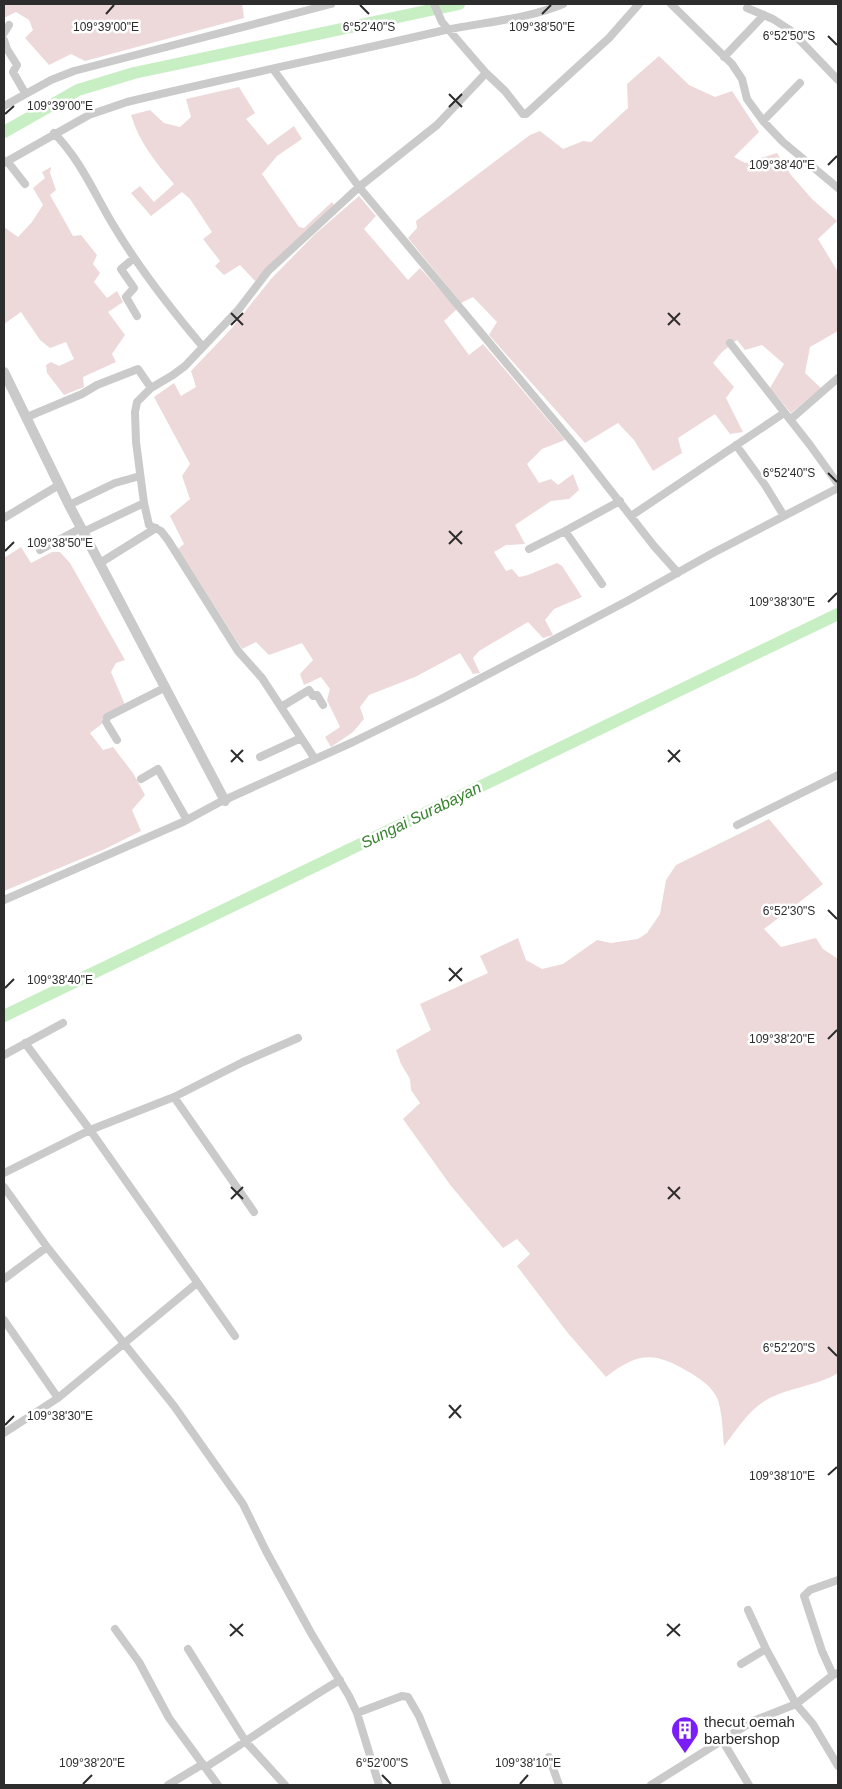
<svg xmlns="http://www.w3.org/2000/svg" width="842" height="1789" font-family="Arial,sans-serif">
	<rect width="100%" height="100%" fill="#fff"/>
	<path fill="#edd9da" d="M 4,4 L 242,4 L 244,18 L 85,61 L 71,54 L 49,65 L 25,38 L 33,30 L 29,20 L 16,12 L 4,18 Z
		M 659,56 L 689,85 L 715,97 L 732,91 L 759,132 L 734,157 L 745,163 L 777,153 L 791,175 L 812,199 L 837,221 L 818,239 L 838,272 L 838,331 L 810,347 L 805,373 L 821,388 L 791,413 L 770,388 L 784,364 L 762,345 L 745,350 L 737,340 L 722,352 L 713,363 L 734,387 L 726,398 L 743,432 L 730,434 L 715,414 L 678,438 L 682,453 L 653,471 L 634,440 L 618,423 L 585,443 L 489,335 L 497,322 L 473,297 L 461,303 L 408,238 L 417,228 L 416,221 L 530,135 L 540,131 L 563,149 L 583,141 L 591,142 L 628,108 L 627,84 Z
		M 239,87 L 255,113 L 246,119 L 268,145 L 294,126 L 302,139 L 277,156 L 262,174 L 299,227 L 304,228 L 332,202 L 335,207 L 255,281 L 240,265 L 224,275 L 215,266 L 220,261 L 203,239 L 212,232 L 190,199 L 182,192 L 151,216 L 131,193 L 140,186 L 154,202 L 174,184 C 156,163 139,142 131,115 L 150,110 L 164,123 L 180,127 L 191,117 L 186,99 Z
		M 51,167 L 50,173 L 56,190 L 50,195 L 73,236 L 81,235 L 97,255 L 93,264 L 100,273 L 94,282 L 107,298 L 117,291 L 123,302 L 108,312 L 125,335 L 112,354 L 116,362 L 83,377 L 84,387 L 64,395 L 47,373 L 46,365 L 51,362 L 59,366 L 74,359 L 66,342 L 50,348 L 40,340 L 21,312 L 4,324 L 4,227 L 18,237 L 32,222 L 43,205 L 33,188 L 45,178 L 42,172 Z
		M 359,196 L 376,216 L 364,229 L 408,280 L 420,268 L 457,309 L 444,321 L 469,355 L 483,344 L 565,440 L 542,449 L 527,464 L 539,483 L 551,479 L 558,485 L 573,474 L 579,490 L 569,499 L 551,501 L 515,525 L 525,544 L 506,545 L 494,552 L 506,571 L 512,569 L 519,577 L 528,575 L 557,563 L 562,566 L 582,597 L 554,609 L 545,620 L 553,635 L 543,638 L 528,622 L 479,651 L 473,658 L 480,673 L 473,674 L 460,653 L 415,677 L 369,695 L 360,707 L 364,719 L 353,732 L 331,747 L 325,737 L 340,727 L 327,700 L 330,689 L 321,677 L 304,685 L 300,674 L 313,660 L 302,643 L 269,655 L 256,642 L 242,649 L 178,549 L 184,544 L 170,516 L 190,499 L 182,476 L 190,464 L 154,397 L 174,383 L 181,396 L 196,387 L 191,371 L 232,328 L 271,279 L 314,235 Z
		M 21,547 L 31,563 L 52,552 L 60,552 L 70,563 L 125,660 L 116,663 L 111,672 L 125,705 L 109,713 L 102,719 L 103,723 L 90,733 L 103,750 L 113,747 L 133,773 L 145,795 L 132,810 L 141,831 L 105,849 L 4,891 L 4,558 Z
		M 769,819 L 823,884 L 764,929 L 781,947 L 816,938 L 823,949 L 838,959 L 838,1373 C 814,1388 782,1387 759,1405 C 745,1416 735,1432 724,1446 C 723,1434 722,1406 716,1396 C 710,1385 698,1377 687,1371 C 653,1351 637,1353 606,1377 L 567,1332 L 517,1266 L 530,1254 L 517,1239 L 503,1248 L 451,1186 L 403,1119 L 420,1103 L 411,1090 L 410,1079 L 401,1064 L 396,1050 L 431,1030 L 420,1004 L 488,973 L 480,956 L 518,938 L 526,960 L 542,969 L 563,964 L 597,940 L 611,943 L 638,939 L 647,933 L 660,914 L 666,880 L 676,865 Z"/>
	<g fill="none" stroke-linecap="round" stroke-linejoin="round">
		<path stroke="#c8efc3" stroke-width="12" d="M 4,132 L 78,90 L 134,73 L 459,4
			M 4,1016 L 838,614"/>
		<path stroke="#cacaca" stroke-width="8" d="M 671,4 L 732,64 L 742,79 L 747,99 L 763,121 L 783,142 L 838,188
			M 747,8 L 773,19 L 790,30 L 838,80
			M 4,33 L 9,25
			M 4,40 L 7,49 L 17,65 L 13,72 L 25,93
			M 724,57 L 764,15
			M 273,69 L 359,187 L 579,450 L 654,546 L 678,573
			M 486,73 L 505,91 L 523,114 L 526,114 L 609,38 L 639,4
			M 4,106 L 51,80 L 74,71 L 331,4
			M 763,121 L 800,83
			M 54,133 C 81,161 93,191 112,223 C 138,267 170,308 203,347
			M 7,161 L 25,184
			M 4,163 L 89,115 L 127,102 C 231,77 337,55 441,31 C 482,22 525,20 563,4
			M 134,258 L 121,269 L 134,288 L 126,297 L 137,316
			M 730,343 L 810,445 L 838,484
			M 27,417 L 82,394 L 97,385 L 138,369 L 151,388
			M 791,419 L 838,378
			M 736,445 L 765,485 L 784,516
			M 69,505 L 115,483 L 140,476
			M 631,516 L 784,413
			M 4,518 L 59,485
			M 83,532 L 144,503
			M 529,549 L 565,531
			M 40,550 L 81,528
			M 100,563 L 156,528
			M 602,584 L 565,531 L 620,501
			M 281,707 L 309,690 L 313,696 L 317,695 L 323,705
			M 117,740 L 106,722 L 107,717 L 166,687
			M 260,757 L 301,738
			M 315,759 L 262,678 L 238,651 L 168,540 L 161,531 L 149,525 L 144,503 L 136,442 L 135,412 L 137,402 L 151,388 L 173,375 L 185,366 L 239,309 L 268,271 L 359,187 L 437,125 L 486,73 L 442,22 L 434,4
			M 141,779 L 158,769 L 187,820
			M 737,825 L 838,775
			M 4,900 L 183,822 L 220,802 L 353,742 L 441,699 L 629,600 L 711,554 L 838,488
			M 25,1043 L 90,1130 L 235,1336
			M 4,1055 L 63,1023
			M 174,1097 L 254,1212
			M 4,1173 L 90,1130 L 174,1097 L 243,1062 L 298,1038
			M 4,1187 L 47,1247 L 174,1406 L 243,1504 L 266,1551 L 311,1633 L 349,1696 L 357,1713 L 379,1785
			M 4,1279 L 47,1247
			M 4,1320 L 58,1398 L 197,1283
			M 4,1433 L 58,1398
			M 748,1610 L 766,1649 L 796,1704 L 813,1724 L 838,1766
			M 115,1629 L 139,1662 L 169,1718 L 218,1785
			M 188,1649 L 246,1742 L 285,1785
			M 741,1664 L 766,1649
			M 833,1675 L 822,1651 L 804,1596 L 810,1590 L 838,1580
			M 357,1713 L 402,1696 L 408,1697 L 419,1716 L 447,1785
			M 722,1740 L 749,1785
			M 549,1757 L 559,1785
			M 206,1767 C 251,1739 294,1707 340,1680
			M 168,1785 L 203,1764
			M 651,1785 L 753,1721 L 796,1704 L 833,1675 L 838,1673"/>
		<path stroke="#cacaca" stroke-width="10" d="M 4,372 L 69,505 L 225,801"/>
	</g>
	<path fill="none" stroke="#2d2d2d" stroke-width="2" d="M 360,5 L 369,14M 106,14 L 114,5M 542,14 L 551,5M 828,36 L 837,45M 449,94 L 462,107M 449,107 L 462,94M 5,114 L 14,106M 828,165 L 837,156M 231,313 L 243,325M 668,313 L 680,325M 231,325 L 243,313M 668,325 L 680,313M 828,473 L 837,482M 449,531 L 462,544M 449,544 L 462,531M 5,551 L 14,542M 828,602 L 837,593M 231,750 L 243,762M 668,750 L 680,762M 231,762 L 243,750M 668,762 L 680,750M 828,910 L 837,919M 449,968 L 462,981M 449,981 L 462,968M 5,988 L 14,979M 828,1039 L 837,1030M 231,1187 L 243,1199M 668,1187 L 680,1199M 231,1199 L 243,1187M 668,1199 L 680,1187M 828,1347 L 837,1356M 449,1405 L 461,1418M 449,1418 L 461,1405M 5,1425 L 14,1416M 828,1475 L 837,1467M 230,1624 L 243,1636M 667,1624 L 680,1636M 230,1636 L 243,1624M 667,1636 L 680,1624M 382,1775 L 391,1784M 83,1784 L 92,1775M 520,1784 L 528,1775"/>
	<defs>
		<g id="building-pin" transform="scale(1.4375)"><path d="M0 17L-7.5 6A9.5 9.5 0 1 1 7.5 6Z" fill="#7b1df7" stroke="#fff"/><path d="M-4-6H4V6H1V3H-1V6H-4ZM-2.5-4.3h1.7v1.8h-1.7ZM.8-4.3h1.7v1.8H.8ZM-2.5-1h1.7V.8h-1.7ZM.8-1h1.7V.8H.8Z" fill="#fff"/></g>
	</defs>
	<g fill-rule="evenodd">
		<use href="#building-pin" x="685" y="1730"/>
	</g>
	<g text-anchor="middle" dominant-baseline="central" stroke-width="5" stroke-linejoin="round" paint-order="stroke">
		<g font-size="15" fill="#2d2d2d" stroke="#fff" text-anchor="start">
			<text x="704" y="1721">thecut oemah<tspan x="704" dy="17">barbershop</tspan></text>
		</g>
		<g font-size="16" font-style="italic" fill="#37832e" stroke="#fff">
			<text transform="translate(421 815) rotate(-26)">Sungai Surabayan</text>
		</g>
	</g>
	<g font-size="12" text-anchor="middle" fill="#2d2d2d" stroke="#fff" stroke-width="5" stroke-linejoin="round" paint-order="stroke">
		<text x="106" y="31">109°39'00"E</text>
		<text x="369" y="31">6°52'40"S</text>
		<text x="542" y="31">109°38'50"E</text>
		<text x="789" y="40">6°52'50"S</text>
		<text x="60" y="110">109°39'00"E</text>
		<text x="782" y="169">109°38'40"E</text>
		<text x="789" y="477">6°52'40"S</text>
		<text x="60" y="547">109°38'50"E</text>
		<text x="782" y="606">109°38'30"E</text>
		<text x="789" y="915">6°52'30"S</text>
		<text x="60" y="984">109°38'40"E</text>
		<text x="782" y="1043">109°38'20"E</text>
		<text x="789" y="1352">6°52'20"S</text>
		<text x="60" y="1420">109°38'30"E</text>
		<text x="782" y="1480">109°38'10"E</text>
		<text x="92" y="1767">109°38'20"E</text>
		<text x="382" y="1767">6°52'00"S</text>
		<text x="528" y="1767">109°38'10"E</text>
	</g>
	<rect width="842" height="1789" fill="none" stroke="#2d2d2d" stroke-width="10"/>
</svg>
